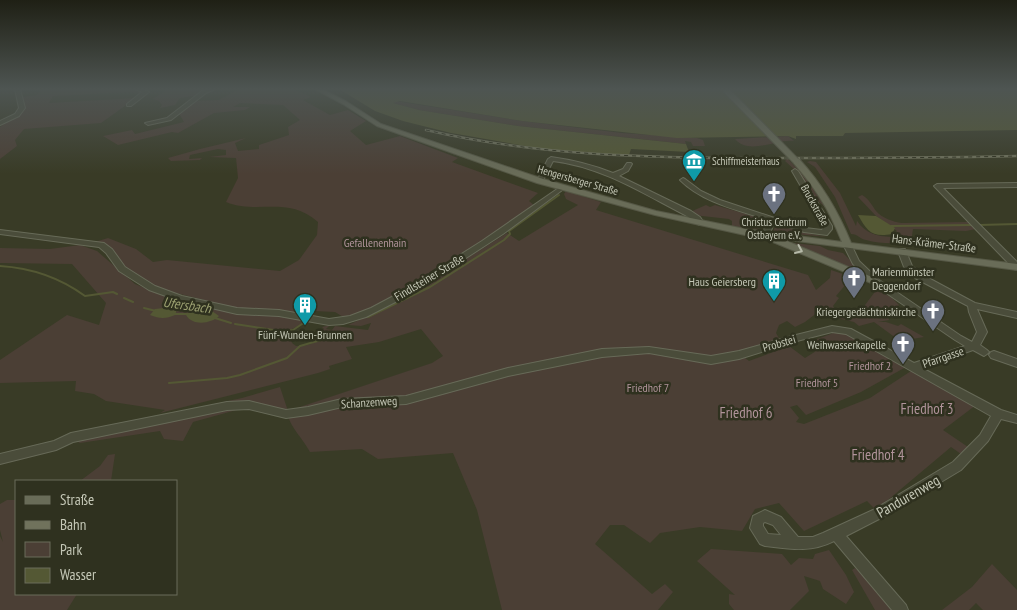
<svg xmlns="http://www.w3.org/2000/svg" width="1017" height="610" font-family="'PT Sans Narrow',sans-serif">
	<rect width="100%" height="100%" fill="#393b26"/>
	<path fill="#4b3f35" d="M 19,89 L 136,89 L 145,92 L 140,94 L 129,92 L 53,96 L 49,103 L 136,98 L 101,123 L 24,129 L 15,140 L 17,146 L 0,159 L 0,127 L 21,112 L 22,97 L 37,95 L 40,91 L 29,90 L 20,91 Z
		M 148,89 L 206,89 L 200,95 L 180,98 L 175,105 L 160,108 L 162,105 L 159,101 L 153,99 L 166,90 Z
		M 239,89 L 294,89 L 311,97 L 303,100 L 330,115 L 348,110 L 366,121 L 350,131 L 366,145 L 400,136 L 458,158 L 452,162 L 538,193 L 529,201 L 535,206 C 503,229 469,250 436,271 C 406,289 378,308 345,318 L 335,312 L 314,311 L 311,318 L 244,310 L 160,289 L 127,269 L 95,242 L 108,238 L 136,249 L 153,262 L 167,260 L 280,271 L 299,260 L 317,235 L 318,222 C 288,195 257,215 226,202 L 238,178 L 236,158 L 209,157 L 226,155 L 226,150 L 218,149 L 190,155 L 189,159 L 202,158 L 200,160 L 171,161 L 168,158 L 200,149 L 246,138 L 235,143 L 238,151 L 259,149 L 259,145 L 289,135 L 288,127 L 300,120 L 283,105 L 240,103 L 233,107 L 250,107 L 245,110 L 214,113 L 178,133 L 172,132 L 118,145 L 103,136 L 132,130 L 135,134 L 184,122 L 178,112 L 193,101 L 219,100 Z
		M 395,101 L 522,121 L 622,133 L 697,138 L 703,140 L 705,146 L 693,146 L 691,142 L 685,141 L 686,144 L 518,126 L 419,110 L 393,103 Z
		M 788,136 L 794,141 C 778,138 749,156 735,139 Z
		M 682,158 L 788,159 L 806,178 L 824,206 L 812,196 L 797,172 L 785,161 L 787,159 L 681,160 Z
		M 810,161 L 816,162 L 840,193 L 856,226 L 857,221 C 866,234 877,236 891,237 L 897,231 L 876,216 L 858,197 L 862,195 C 869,199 871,204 876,211 C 882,218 893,222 902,223 L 968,222 L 976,229 L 966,231 L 913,229 L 911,242 C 897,244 879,244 866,240 C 860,239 858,234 851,234 L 835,197 L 815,167 L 807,162 Z
		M 566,191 L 601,202 L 596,210 L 808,275 L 816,290 L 830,278 L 831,270 L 852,277 L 836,296 L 839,298 L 833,306 C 838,318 851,313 860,317 L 865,310 L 862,309 L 877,289 L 892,298 L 899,305 L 888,316 L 889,320 L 878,322 L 886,322 L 898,326 L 901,324 L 924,337 L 900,341 L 874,322 L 859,326 L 854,322 L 837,318 L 822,309 L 805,322 L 795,327 L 787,321 L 779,325 L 776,333 L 781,342 L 744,357 L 749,361 L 789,346 L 805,358 L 821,348 L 812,341 L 836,332 L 848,333 L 906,367 L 861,392 L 806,415 L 797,405 L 790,407 L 799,418 L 796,422 L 804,424 L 870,398 L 911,371 L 915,371 L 976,405 L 943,430 L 968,447 L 961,454 L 951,447 L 876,510 L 867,501 L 804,531 L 779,503 L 755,509 L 742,531 L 700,527 L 660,533 L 650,543 L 624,525 L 610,525 L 595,544 L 652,594 L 665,584 L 673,592 L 658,610 L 502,610 L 477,510 L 453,453 L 378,459 L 362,449 L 310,452 C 303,438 289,427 287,411 L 240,409 L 193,422 L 183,441 L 164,439 L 160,431 L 80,443 L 71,438 L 78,433 L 242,398 L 280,387 L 288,411 L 432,363 L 443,356 L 421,329 L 379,342 L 346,347 L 352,359 L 329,366 L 330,369 L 318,373 L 160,413 L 165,410 L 106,401 L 94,394 L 75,391 L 76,381 L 0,383 L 0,360 L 67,315 L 99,325 L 106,303 L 72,264 L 0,263 L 0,248 L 50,249 L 80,245 L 97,251 L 135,284 L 169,298 L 242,315 L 278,315 L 309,321 L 288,331 L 292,343 L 296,346 C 305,346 313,345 320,338 L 316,336 L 324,329 L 322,327 L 330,325 L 326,329 L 332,330 L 335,326 L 368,330 L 371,323 L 361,326 L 348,325 L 395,304 L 507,233 L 519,241 L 578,205 L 566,199 L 564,194 Z
		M 706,205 L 710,207 L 715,205 L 767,220 L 759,230 L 732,226 L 732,221 L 729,219 L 693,215 L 690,212 Z
		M 777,222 L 811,234 L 828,237 L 773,232 Z
		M 793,243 L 820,246 L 828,250 L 843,253 L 865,275 L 793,246 Z
		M 115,454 L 111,481 L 80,481 L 100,466 L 108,455 Z
		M 7,500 L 16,500 L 16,594 L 77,594 L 67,610 L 0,610 L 0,536 L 3,542 L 0,530 L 0,504 Z
		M 711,549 L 782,554 L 791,565 L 799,558 L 813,559 L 815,554 L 829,550 L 846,575 L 854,592 L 846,604 L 823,589 L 820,581 L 804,576 L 809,591 L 790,610 L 734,610 L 729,604 L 729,594 L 735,595 L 697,561 Z
		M 992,564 L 1017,590 L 1017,610 L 983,610 L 976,603 L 969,610 L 942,610 L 972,587 Z
		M 855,568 L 872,584 L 894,610 L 875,610 L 852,570 Z"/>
	<path fill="#545834" d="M 339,89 L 1017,89 L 1017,130 L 845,133 L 843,136 L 796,136 L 796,139 L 788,136 L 677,138 L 522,121 L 400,101 L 393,103 L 419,110 L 518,126 L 686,144 L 689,152 L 631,149 L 629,155 L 560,152 L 451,133 L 403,121 L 375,111 Z
		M 858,215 L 876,216 L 895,228 L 892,234 C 872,238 867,231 858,215 Z
		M 173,307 L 177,310 L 175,315 C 166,319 160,319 150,315 L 155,309 Z
		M 193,309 L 212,311 L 219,316 C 211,324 192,326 186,315 Z"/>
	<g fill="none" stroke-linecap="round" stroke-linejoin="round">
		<path stroke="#545834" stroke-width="2" d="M 979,225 L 1017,224
			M 891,226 L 972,225
			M 0,266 C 32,268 59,277 85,296 L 113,292 L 117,294
			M 124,298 L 133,302
			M 144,308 L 156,311
			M 173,314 L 188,314
			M 368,317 L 430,287 L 504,240 L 510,234 L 509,231 L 559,195
			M 215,318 L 231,323
			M 235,324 L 280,331 L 293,330 L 305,322
			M 169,383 L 227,378 L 240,375 L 287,358 L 300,346 L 342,334"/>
		<g stroke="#676a58" stroke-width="2">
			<path id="minor" d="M 15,89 L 20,89 L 25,108 L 19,116 L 0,125 L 0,121 L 15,114 L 19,108 Z
				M 135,89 L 142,89 L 149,92 L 131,106 L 127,106 L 127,104 L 142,92 Z
				M 208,89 L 215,89 L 206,93 L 171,120 L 148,125 L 145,123 L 167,118 L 202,91 Z
				M 551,157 C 573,160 593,165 613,173 L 623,169 L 627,163 L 631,163 L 632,164 L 628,171 L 619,176 L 691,211 L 700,217 L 704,223 L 700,225 C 696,224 689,217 685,215 C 642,193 602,167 553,161 L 542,182 L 538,182 L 537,181 L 548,159 Z
				M 795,169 L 798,171 L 832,226 L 832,229 L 827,235 L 804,232 L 774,222 L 769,237 L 763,237 L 762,235 L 768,220 C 738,210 703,203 680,180 L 683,178 L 685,179 L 701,191 L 720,200 L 805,228 L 822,230 L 824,226 L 792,171 Z
				M 1017,183 L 1017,187 L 943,188 L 1017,262 L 1017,270 L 1014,269 L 934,186 L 937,184 Z
				M 563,185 L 565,186 L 565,188 L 503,234 L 409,295 L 366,317 L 343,324 L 329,325 L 279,316 L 237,314 L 177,300 L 149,290 L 119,271 L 106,253 L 99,247 L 0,234 L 0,230 L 104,243 L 112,249 L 125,267 L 155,286 L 182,296 L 237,308 L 279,310 L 329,319 L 350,316 L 371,308 L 403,291 L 482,241 Z
				M 844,242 L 850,242 L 859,261 L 879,280 L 961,336 L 972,342 L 977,332 L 969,312 L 968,306 L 915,278 L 904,267 L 898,251 L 899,249 L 905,249 L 912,266 L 921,274 L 975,303 L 1017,312 L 1017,318 L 977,309 L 987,332 L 980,345 L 987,350 L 989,352 L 987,354 L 984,356 L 973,350 L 922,368 L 1001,410 L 1017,415 L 1017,423 L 1001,419 L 988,441 L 961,470 L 881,518 L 846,536 L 906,605 L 908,610 L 892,610 L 834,541 C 810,553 790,549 765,546 L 760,544 L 750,528 L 753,516 L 765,510 L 781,517 L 798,537 L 813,537 L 823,533 L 873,510 L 953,462 L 980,435 L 991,416 L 846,334 L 832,332 L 793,342 L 739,359 L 711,364 L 649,353 L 602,357 L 508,376 L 406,404 L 342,407 L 308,415 L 286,418 L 249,409 L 227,410 L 73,442 L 56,450 L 0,464 L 0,454 L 54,441 L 71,433 L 227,402 L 249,401 L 286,410 L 308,407 L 342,399 L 406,396 L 508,368 L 602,349 L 649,347 L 711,356 L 739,351 L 792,336 L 832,326 L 851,329 L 914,363 L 965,346 L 955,340 L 873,284 L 853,264 L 843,244 ZM 765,522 L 773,525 L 781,535 L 768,534 L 763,526 L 763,523 Z
				M 994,351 L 1017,359 L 1017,367 L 991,358 L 989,355 L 991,352 Z"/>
		</g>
		<g stroke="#565846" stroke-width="2">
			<path id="major" d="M 315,89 L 322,89 L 347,102 L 381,124 L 543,179 L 656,211 L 745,229 L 842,242 C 828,207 816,189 792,161 L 799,159 C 822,184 838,211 851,243 L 1017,264 L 1017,270 L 782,239 L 879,280 L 881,282 L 876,285 L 773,242 L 772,240 L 773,238 L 745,235 L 655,215 L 537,183 L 377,126 L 343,104 Z"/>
		</g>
		<use href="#minor" fill="#4a4c3a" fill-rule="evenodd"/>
		<use href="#major" fill="#696c58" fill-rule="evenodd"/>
		<g stroke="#70725c" stroke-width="2.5">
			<path id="rail" d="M 426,130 C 538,156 650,158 764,158 C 848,158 933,158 1017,156"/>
		</g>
		<use href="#rail" stroke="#2f311f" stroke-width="1" stroke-dasharray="4" stroke-linecap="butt"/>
		<g stroke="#565846" stroke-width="8" stroke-linecap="butt">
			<path id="major-bridge" d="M 725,89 L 796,161"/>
		</g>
		<use href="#major-bridge" stroke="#696c58" stroke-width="6"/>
	</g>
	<defs><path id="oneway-chevron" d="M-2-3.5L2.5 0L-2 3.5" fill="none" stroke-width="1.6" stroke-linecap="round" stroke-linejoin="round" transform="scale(1.25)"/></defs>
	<use stroke="#b6b9a8" href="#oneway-chevron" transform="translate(799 250) rotate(24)"/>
	<linearGradient id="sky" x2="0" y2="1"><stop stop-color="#1f2015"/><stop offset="0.51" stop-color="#4e5552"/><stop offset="1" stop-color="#4e5552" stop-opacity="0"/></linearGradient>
	<rect width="1017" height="174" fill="url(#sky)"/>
	<defs>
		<g id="museum-pin" transform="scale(1.25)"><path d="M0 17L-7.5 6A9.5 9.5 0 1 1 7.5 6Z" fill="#0f9aa8" stroke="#2f311f"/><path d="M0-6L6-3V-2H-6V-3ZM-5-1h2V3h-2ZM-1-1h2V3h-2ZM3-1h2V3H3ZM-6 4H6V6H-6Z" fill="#fff"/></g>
		<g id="church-pin" transform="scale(1.25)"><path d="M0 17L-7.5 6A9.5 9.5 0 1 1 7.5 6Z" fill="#6b7280" stroke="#2f311f"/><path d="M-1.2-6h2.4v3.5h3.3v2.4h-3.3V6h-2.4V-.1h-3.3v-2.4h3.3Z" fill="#fff"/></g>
		<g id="building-pin" transform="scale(1.25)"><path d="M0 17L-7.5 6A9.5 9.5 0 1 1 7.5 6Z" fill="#0f9aa8" stroke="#2f311f"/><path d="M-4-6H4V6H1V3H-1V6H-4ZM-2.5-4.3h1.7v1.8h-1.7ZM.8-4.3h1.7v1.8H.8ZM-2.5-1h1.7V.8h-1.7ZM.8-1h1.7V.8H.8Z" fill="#fff"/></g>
	</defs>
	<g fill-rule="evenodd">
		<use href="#museum-pin" x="694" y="161"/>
		<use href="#church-pin" x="774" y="194"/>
		<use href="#church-pin" x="854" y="278"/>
		<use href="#building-pin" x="774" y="281"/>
		<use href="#building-pin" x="305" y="305"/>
		<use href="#church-pin" x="933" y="311"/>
		<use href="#church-pin" x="903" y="344"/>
	</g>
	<g text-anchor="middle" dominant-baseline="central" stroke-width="5" stroke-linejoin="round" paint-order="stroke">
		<g font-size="11" fill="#c4c7b6" stroke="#2f311f" text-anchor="start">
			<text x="712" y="161">Schiffmeisterhaus</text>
			<text x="774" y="222" text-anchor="middle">Christus Centrum<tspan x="774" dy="13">Ostbayern e.V.</tspan></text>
		</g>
		<g font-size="11" fill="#c4c7b6" stroke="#2f311f">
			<text transform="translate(578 180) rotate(16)">Hengersberger Straße</text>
			<text transform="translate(815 205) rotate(61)">Bruckstraße</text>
		</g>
		<g font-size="12" fill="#b0939a" stroke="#2f311f">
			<text x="375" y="242">Gefallenenhain</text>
			<text x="870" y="365">Friedhof 2</text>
			<text x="817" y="382">Friedhof 5</text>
			<text x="648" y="387">Friedhof 7</text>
		</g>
		<g font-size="12" fill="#c4c7b6" stroke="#2f311f">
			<text transform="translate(934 243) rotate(7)">Hans-Krämer-Straße</text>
			<text transform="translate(429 277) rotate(-31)">Findlsteiner Straße</text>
			<text transform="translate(779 343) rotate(-16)">Probstei</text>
			<text transform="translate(943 357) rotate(-19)">Pfarrgasse</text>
			<text transform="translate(369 402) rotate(-4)">Schanzenweg</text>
		</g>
		<g font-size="12" fill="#c4c7b6" stroke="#2f311f" text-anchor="end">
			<text x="872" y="271" text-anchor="start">Marienmünster<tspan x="872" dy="14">Deggendorf</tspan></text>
			<text x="756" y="281">Haus Geiersberg</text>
			<text x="916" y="311">Kriegergedächtniskirche</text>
			<text x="305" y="334" text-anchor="middle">Fünf-Wunden-Brunnen</text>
			<text x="886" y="344">Weihwasserkapelle</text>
		</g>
		<g font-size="14" font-style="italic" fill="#9da272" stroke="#2f311f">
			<text transform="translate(187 305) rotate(8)">Ufersbach</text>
		</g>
		<g font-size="15" fill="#b0939a" stroke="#2f311f">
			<text x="927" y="408">Friedhof 3</text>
			<text x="746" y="412">Friedhof 6</text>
			<text x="878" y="454">Friedhof 4</text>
		</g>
		<g font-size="15" fill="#c4c7b6" stroke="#2f311f">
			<text transform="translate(908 496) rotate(-30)">Pandurenweg</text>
		</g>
	</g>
	<rect x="15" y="480" width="162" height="115" fill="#2f311f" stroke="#6b6d5b"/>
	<rect x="25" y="496" width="25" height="8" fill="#696c58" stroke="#6b6d5b"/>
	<text x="60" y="505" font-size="15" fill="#c4c7b6">Straße</text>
	<rect x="25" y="521" width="25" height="8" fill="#70725c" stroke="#6b6d5b"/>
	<text x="60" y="530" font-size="15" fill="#c4c7b6">Bahn</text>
	<rect x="25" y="542" width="25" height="15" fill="#4b3f35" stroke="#6b6d5b"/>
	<text x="60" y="555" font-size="15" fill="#c4c7b6">Park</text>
	<rect x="25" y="568" width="25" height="15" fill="#545834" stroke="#6b6d5b"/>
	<text x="60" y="580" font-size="15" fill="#c4c7b6">Wasser</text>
</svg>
